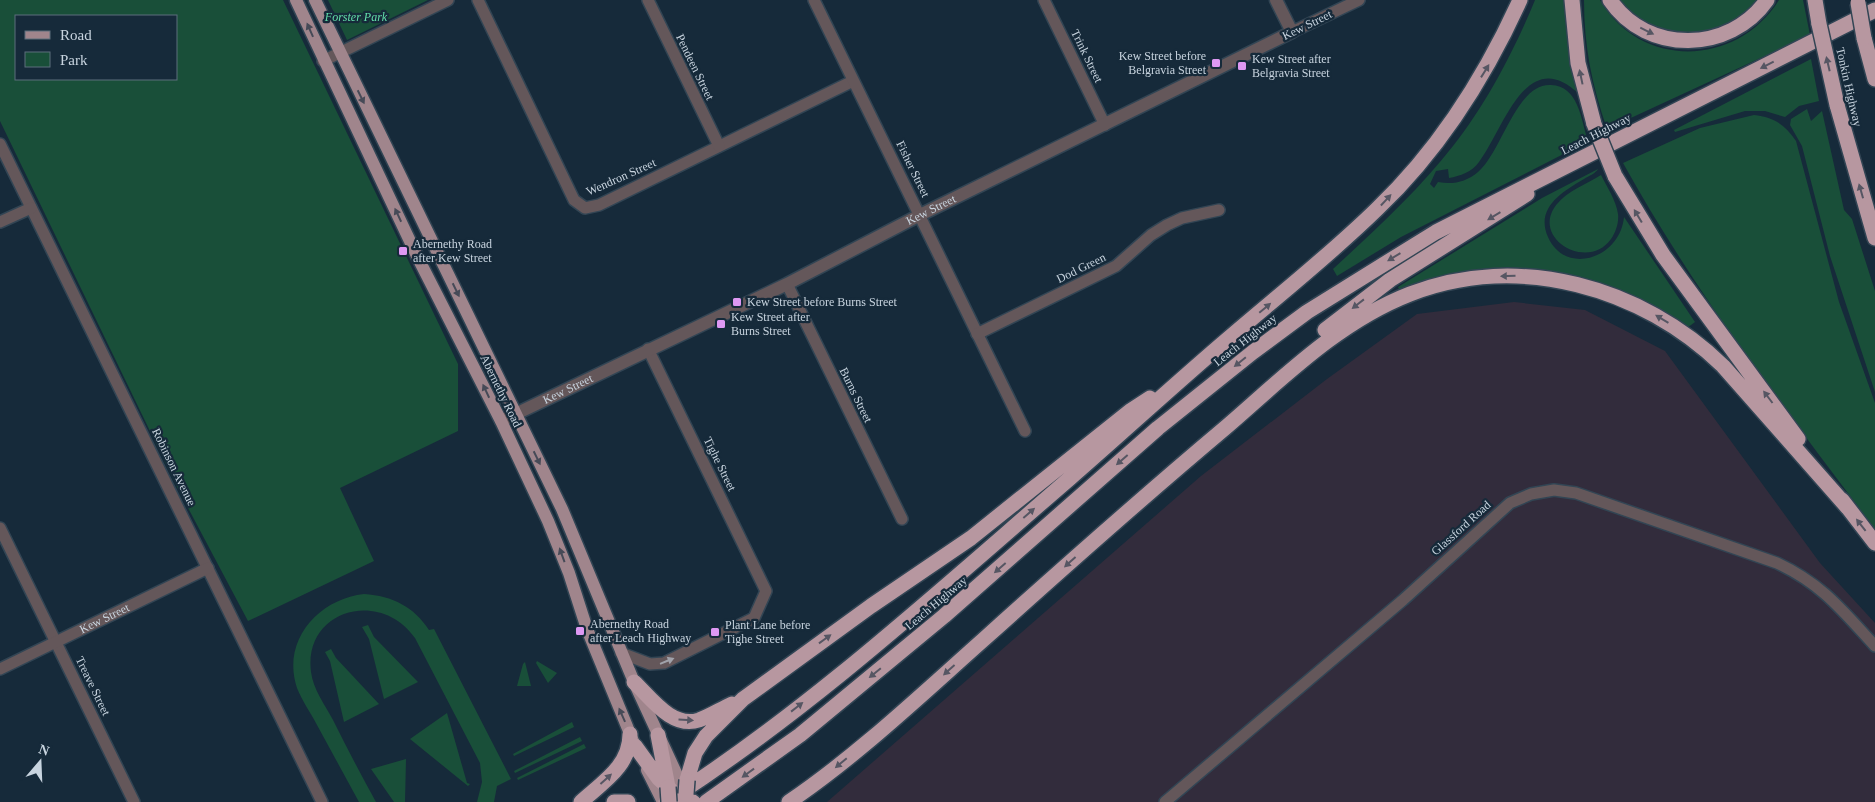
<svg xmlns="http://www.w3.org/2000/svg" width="1875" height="802" font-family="'Times New Roman',serif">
	<rect width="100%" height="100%" fill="#162a3a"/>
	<path fill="#322c3c" d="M 1514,302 L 1585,310 L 1665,351 L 1820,563 L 1875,623 L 1875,802 L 827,802 L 1201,476 L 1327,379 L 1417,314 Z"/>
	<path fill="#194f39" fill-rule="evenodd" d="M 0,0 L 283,0 L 458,364 L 458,431 L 340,488 L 374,561 L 248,621 L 178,489 L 0,121 ZM 16,16 L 176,16 L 176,79 L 16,79 Z
		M 328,0 L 428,0 L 347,40 Z
		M 1535,0 L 1568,0 L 1579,94 C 1526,43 1503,131 1479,162 C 1472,172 1460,176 1449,178 L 1448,169 L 1436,171 L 1430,184 L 1434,188 L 1438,182 C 1453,185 1466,182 1478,172 C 1502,152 1516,83 1551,85 C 1578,86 1581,118 1587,138 L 1585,143 L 1401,237 L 1337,276 L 1333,269 C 1375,230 1417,192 1453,146 C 1486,105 1515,49 1535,0 Z
		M 1584,0 L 1600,0 C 1641,70 1737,67 1779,0 L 1803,0 L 1810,35 L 1607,129 C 1592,85 1584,47 1584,0 Z
		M 1616,0 L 1760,0 C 1735,34 1673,45 1638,21 C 1630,15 1623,7 1616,0 Z
		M 1811,59 L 1819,101 L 1799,106 L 1785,117 L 1765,111 L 1745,111 L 1675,132 L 1674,130 Z
		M 1807,109 L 1811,121 L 1822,111 L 1844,210 L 1852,219 L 1875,291 L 1875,392 L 1830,256 L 1802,146 L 1790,125 L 1791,119 Z
		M 1754,115 C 1774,117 1785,125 1796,141 L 1839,302 L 1875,403 L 1875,529 C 1786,411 1695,293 1623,163 L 1700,128 Z
		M 1598,169 C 1596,173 1589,176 1584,179 C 1562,192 1535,208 1548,237 C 1565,276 1620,259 1624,217 L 1695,322 L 1687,328 L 1570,277 L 1400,292 L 1398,287 L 1542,198 Z
		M 1601,175 C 1607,187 1616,200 1618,214 C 1619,222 1616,232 1611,239 C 1588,272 1529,238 1557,204 C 1567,191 1587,184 1601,175 Z
		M 364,594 C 393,596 414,607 429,630 L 434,629 L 511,779 L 497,786 L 494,802 L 477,802 L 482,782 L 480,763 L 415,638 C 380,588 303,610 311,672 C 313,689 325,705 333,720 C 347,748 361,775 376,802 L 359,802 C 345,776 331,751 317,725 C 311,713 302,701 297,688 C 281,640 319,599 364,594 Z
		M 368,625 L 374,637 L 418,682 L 384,699 L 369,639 L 362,627 Z
		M 331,649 L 336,658 L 379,704 L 344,722 L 330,661 L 325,652 Z
		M 537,661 L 557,673 L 548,683 L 536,663 Z
		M 525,662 L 531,686 L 517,686 L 523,664 Z
		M 447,713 L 467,783 L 470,784 L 468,786 L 410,739 Z
		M 572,722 L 574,727 L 514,756 L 513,754 Z
		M 580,737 L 582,741 L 515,773 L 514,771 Z
		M 584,744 L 586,748 L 518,780 L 517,778 Z
		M 406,759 L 405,802 L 394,802 L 371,769 Z"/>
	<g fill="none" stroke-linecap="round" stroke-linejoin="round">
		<g stroke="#324554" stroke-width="14">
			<g id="minor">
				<path d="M 478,0 L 574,200 L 585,208 L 599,205 L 853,81"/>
				<path d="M 648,0 L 719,146"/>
				<path d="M 814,0 L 1025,431"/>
				<path d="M 1044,0 L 1105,125"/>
				<path d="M 1292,32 L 1359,0"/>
				<path d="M 323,61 L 448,0"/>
				<path d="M 0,144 L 322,802"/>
				<path d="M 0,222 L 31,208"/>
				<path d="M 787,284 L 902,519"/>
				<path d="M 977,334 L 1116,266 L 1151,235 L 1167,225 L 1182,218 L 1219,210"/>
				<path d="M 0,528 L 134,802"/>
				<path d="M 621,653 L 650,664 L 664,663 L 754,618 L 766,591 L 648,349"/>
				<path id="s1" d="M 0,669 L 208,568"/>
				<path d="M 1165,802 L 1403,600 L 1510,503 L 1531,494 L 1554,490 L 1576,493 L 1777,563 C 1822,584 1842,610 1875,646"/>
			</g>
		</g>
		<g stroke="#324554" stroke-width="15">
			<g id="tertiary">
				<path id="s2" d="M 501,421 L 787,284 L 920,215 L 1292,32 L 1276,0"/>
			</g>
		</g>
		<g stroke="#324554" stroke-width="15">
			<path id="primary" d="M 296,0 L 417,256 L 501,421 L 548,521 L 569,573 L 587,629 L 633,741
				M 315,0 L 562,509 L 634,682 L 683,788
				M 647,770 L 663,802"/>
		</g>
		<g stroke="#324554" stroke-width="18">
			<path id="motorway" d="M 1572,0 L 1578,63 L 1594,124
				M 1610,0 C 1647,55 1730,53 1767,0
				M 1815,0 L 1819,24
				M 1864,38 L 1875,79
				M 1837,105 L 1875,238
				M 1615,176 L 1663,255 L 1798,439
				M 1325,330 L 1390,280 L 1527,194
				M 1842,500 L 1875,543
				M 634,682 C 651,698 672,729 699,720 C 710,716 721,709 732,704
				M 658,735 L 668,787
				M 635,746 L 659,779 L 670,789
				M 687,780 L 695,753 L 706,736 L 743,699 L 871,606 L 971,538 L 1130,411 L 1150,398
				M 682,796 L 693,802
				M 581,802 C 603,782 630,766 630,734
				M 614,802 L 628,802
				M 666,802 C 811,709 939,591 1069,479 C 1123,432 1175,384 1229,338 C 1279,295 1330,255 1377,209 C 1439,150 1485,77 1520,0
				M 706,802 L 800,735 L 944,616 L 1158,428 L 1253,352 L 1307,312 L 1436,232 L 1875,10
				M 789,802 C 858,755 920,696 983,640 C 1063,568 1143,497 1225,428 C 1283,378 1338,322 1410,294 C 1519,252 1642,287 1723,366 L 1848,508"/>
		</g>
		<use href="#minor" stroke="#64575a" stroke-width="11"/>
		<use href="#tertiary" stroke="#64575a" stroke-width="12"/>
		<use href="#primary" stroke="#a0858c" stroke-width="12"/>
		<use href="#motorway" stroke="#b797a0" stroke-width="15"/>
		<g stroke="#324554" stroke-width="18" stroke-linecap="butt">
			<path id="motorway-bridge" d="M 1858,3 L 1864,38
				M 1819,24 L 1837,105
				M 1594,124 L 1615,176
				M 668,787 L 669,802
				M 686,794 L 687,780"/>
		</g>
		<use href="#motorway-bridge" stroke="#b797a0" stroke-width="15"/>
	</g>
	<defs><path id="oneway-solid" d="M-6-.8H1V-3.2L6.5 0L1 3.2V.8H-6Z" transform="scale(1.25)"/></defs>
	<g fill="#464a57">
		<use href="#oneway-solid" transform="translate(310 30) rotate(-114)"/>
		<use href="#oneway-solid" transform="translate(361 97) rotate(64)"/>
		<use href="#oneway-solid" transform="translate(398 215) rotate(-115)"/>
		<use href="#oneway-solid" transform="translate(456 290) rotate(64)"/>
		<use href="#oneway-solid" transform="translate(486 391) rotate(-115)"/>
		<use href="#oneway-solid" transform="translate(537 458) rotate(64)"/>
		<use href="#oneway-solid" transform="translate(562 555) rotate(-110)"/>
		<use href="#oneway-solid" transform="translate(622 715) rotate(-114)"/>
	</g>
	<g fill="#565663">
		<use href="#oneway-solid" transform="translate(1647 31) rotate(26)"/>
		<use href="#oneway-solid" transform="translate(1828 64) rotate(-103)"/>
		<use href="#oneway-solid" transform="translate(1767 65) rotate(153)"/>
		<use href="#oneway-solid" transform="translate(1485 71) rotate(-58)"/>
		<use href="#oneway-solid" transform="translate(1581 77) rotate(-102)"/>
		<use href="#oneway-solid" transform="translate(1861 191) rotate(-106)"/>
		<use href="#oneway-solid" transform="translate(1386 200) rotate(-47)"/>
		<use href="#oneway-solid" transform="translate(1494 216) rotate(149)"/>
		<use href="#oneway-solid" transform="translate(1638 216) rotate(-121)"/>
		<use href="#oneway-solid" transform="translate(1394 257) rotate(149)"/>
		<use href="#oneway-solid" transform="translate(1508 276) rotate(179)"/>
		<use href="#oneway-solid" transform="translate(1358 304) rotate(142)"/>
		<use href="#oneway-solid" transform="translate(1265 308) rotate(-40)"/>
		<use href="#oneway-solid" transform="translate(1662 319) rotate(-149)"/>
		<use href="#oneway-solid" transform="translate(1240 362) rotate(141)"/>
		<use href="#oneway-solid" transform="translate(1768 397) rotate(-127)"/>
		<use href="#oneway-solid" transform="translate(1122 460) rotate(139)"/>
		<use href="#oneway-solid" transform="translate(1029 513) rotate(-41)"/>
		<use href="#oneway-solid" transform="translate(1861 525) rotate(-128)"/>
		<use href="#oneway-solid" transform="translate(1070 562) rotate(138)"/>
		<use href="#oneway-solid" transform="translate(1000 568) rotate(139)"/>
		<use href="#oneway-solid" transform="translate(825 639) rotate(-36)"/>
		<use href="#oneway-solid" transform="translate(949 670) rotate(138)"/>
		<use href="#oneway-solid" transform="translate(875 673) rotate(141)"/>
		<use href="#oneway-solid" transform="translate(797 707) rotate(-38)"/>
		<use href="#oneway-solid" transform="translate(686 720) rotate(4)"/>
		<use href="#oneway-solid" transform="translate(841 763) rotate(140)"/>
		<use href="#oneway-solid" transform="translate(748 773) rotate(144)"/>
		<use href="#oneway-solid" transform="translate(606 779) rotate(-42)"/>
	</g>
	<use fill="#a0a2aa" href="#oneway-solid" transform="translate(667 661) rotate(-22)"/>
	<g fill="#de98f3" stroke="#162a3a" stroke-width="2">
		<rect x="1211" y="58" width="10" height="10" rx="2.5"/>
		<rect x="1237" y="61" width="10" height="10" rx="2.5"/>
		<rect x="398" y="246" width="10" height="10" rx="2.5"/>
		<rect x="732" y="297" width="10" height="10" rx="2.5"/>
		<rect x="716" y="319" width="10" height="10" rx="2.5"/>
		<rect x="575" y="626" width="10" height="10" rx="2.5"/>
		<rect x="710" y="627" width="10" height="10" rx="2.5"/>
	</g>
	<g text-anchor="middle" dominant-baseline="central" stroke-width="4.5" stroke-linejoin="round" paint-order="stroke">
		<g font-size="12" font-style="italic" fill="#63deaa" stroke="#162a3a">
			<text x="356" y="17">Forster Park</text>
		</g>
		<g font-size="12" fill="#c8d4df" stroke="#162a3a">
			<text transform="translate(1307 25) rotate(-26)">Kew Street</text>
			<text transform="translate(1087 56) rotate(64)">Trink Street</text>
			<text transform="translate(695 67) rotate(64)">Pendeen Street</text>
			<text transform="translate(1849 87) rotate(77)">Tonkin Highway</text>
			<text transform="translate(1596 134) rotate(-27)">Leach Highway</text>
			<text transform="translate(913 169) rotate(64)">Fisher Street</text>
			<text transform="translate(621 177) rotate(-24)">Wendron Street</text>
			<text stroke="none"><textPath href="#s2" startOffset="479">Kew Street</textPath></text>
			<text transform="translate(1081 268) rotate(-26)">Dod Green</text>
			<text transform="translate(1245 340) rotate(-38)">Leach Highway</text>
			<text stroke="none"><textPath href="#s2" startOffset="74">Kew Street</textPath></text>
			<text transform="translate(501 391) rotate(64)">Abernethy Road</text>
			<text transform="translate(856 395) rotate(64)">Burns Street</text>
			<text transform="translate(720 464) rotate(64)">Tighe Street</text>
			<text transform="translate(174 467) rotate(64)">Robinson Avenue</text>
			<text transform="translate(1461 528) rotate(-42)">Glassford Road</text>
			<text transform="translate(936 603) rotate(-40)">Leach Highway</text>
			<text stroke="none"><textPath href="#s1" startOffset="116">Kew Street</textPath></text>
			<text transform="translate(93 686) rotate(64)">Treave Street</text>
		</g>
		<g font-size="12" fill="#c8d4df" stroke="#162a3a" text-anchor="start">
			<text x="1206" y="56" text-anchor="end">Kew Street before<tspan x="1206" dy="14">Belgravia Street</tspan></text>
			<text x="1252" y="59">Kew Street after<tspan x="1252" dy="14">Belgravia Street</tspan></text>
			<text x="413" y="244">Abernethy Road<tspan x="413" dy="14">after Kew Street</tspan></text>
			<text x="747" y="302">Kew Street before Burns Street</text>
			<text x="731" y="317">Kew Street after<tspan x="731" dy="14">Burns Street</tspan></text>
			<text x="590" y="624">Abernethy Road<tspan x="590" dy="14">after Leach Highway</tspan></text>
			<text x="725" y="625">Plant Lane before<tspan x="725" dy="14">Tighe Street</tspan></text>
		</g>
	</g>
	<rect x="15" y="15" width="162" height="65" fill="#162a3a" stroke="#5d6e7c"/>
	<rect x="25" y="31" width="25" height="8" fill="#a0858c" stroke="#5d6e7c"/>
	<text x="60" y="40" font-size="15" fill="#c8d4df">Road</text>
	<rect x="25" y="52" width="25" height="15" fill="#194f39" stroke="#5d6e7c"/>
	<text x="60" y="65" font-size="15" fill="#c8d4df">Park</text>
	<g transform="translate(40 762) rotate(19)" stroke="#162a3a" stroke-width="4" paint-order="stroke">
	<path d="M0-4L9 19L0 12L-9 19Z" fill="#c8d4df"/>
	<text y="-8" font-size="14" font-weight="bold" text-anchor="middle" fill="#c8d4df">N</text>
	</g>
</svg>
